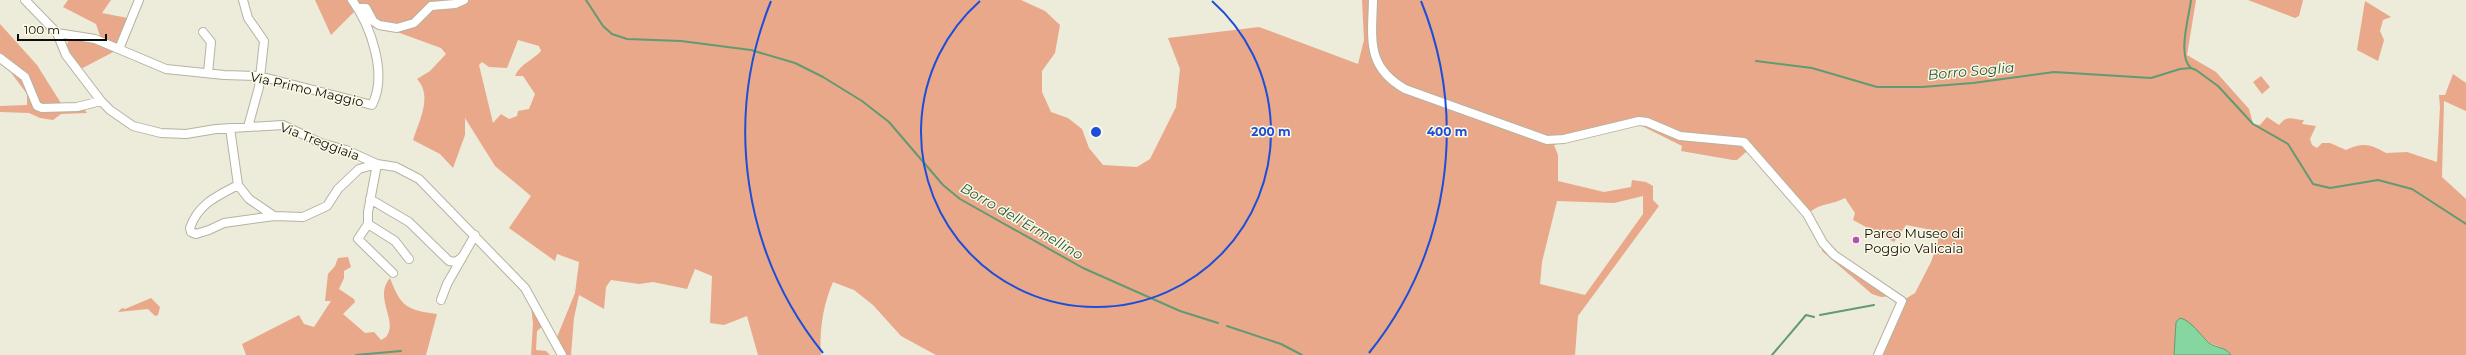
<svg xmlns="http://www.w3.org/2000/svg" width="2466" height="355" font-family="Montserrat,sans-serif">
	<rect width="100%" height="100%" fill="#edebd9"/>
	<path fill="#e9a88a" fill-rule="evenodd" d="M 68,0 L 111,0 L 102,13 L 133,19 L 119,49 L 77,71 C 69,59 61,48 72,35 L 102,42 L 96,24 L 63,7 Z
		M 315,0 L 1021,0 L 1045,11 L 1060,25 L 1055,53 L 1042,71 L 1042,92 L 1051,112 L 1068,118 L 1082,129 L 1089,148 L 1103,165 L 1137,167 L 1150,159 L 1176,107 L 1180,69 L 1168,38 L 1259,27 L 1358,64 L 1364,40 L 1362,0 L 2196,0 L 2187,55 L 2216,72 L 2249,109 L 2253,124 L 2260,125 L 2267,117 L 2279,125 C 2288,114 2292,120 2304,120 L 2302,124 L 2316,126 L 2310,139 L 2312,145 L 2317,148 L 2322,143 L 2330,143 L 2346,150 C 2363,142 2370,144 2386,153 L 2407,152 L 2437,162 L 2440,107 L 2439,95 L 2445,95 L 2453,74 L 2466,83 L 2466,111 L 2444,101 L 2442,177 L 2466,199 L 2466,355 L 2231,355 L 2220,347 L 2210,343 L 2190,325 L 2179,320 L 2176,322 L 2174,355 L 1878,355 L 1902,301 L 1915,293 L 1931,262 L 1938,242 L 1937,231 L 1906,225 L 1894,242 L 1853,220 L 1855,213 L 1845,198 C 1829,206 1822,202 1807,214 L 1761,159 L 1746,152 L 1737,160 L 1733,160 L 1681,151 L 1682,146 L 1642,126 L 1620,125 L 1554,145 L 1558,155 L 1558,181 L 1604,192 L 1631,187 L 1632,180 L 1646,182 L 1653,186 L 1653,200 L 1659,206 L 1578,316 L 1575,355 L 936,355 L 901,336 L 873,305 L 854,290 L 833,282 C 823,305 819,331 821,355 L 758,355 L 747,316 L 724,325 L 710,323 L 712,276 L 695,269 L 687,289 L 653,282 L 639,284 L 611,280 L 606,287 L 604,309 L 579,295 L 574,318 L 571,355 L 562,355 L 555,342 L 575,293 L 579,262 L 557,254 L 555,261 L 509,228 L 531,196 L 495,166 L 465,118 L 465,135 L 453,168 L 440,154 L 413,140 C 419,121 433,96 417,79 L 430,71 L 446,54 L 441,48 L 386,28 L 358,8 L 331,35 ZM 518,40 L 539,46 L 541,51 C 532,61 521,63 515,76 L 523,76 L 535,94 L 529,109 L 518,111 L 517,116 L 509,119 L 501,114 L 493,123 L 479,65 L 482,62 L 489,67 L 507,68 ZM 1643,196 L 1643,214 L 1585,295 L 1540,284 L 1542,262 L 1557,201 L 1614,203 Z
		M 2248,0 L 2303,0 L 2299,16 L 2295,18 Z
		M 2365,1 L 2391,17 L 2383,20 L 2380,31 L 2384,40 L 2378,61 L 2357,50 Z
		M 0,24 L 37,65 L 64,108 L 82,106 L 87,113 L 61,114 L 53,120 L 40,118 L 29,113 L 0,112 L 0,106 L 27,105 L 27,94 L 0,58 Z
		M 2261,76 L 2270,87 L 2262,94 L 2253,82 Z
		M 1823,243 L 1893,296 L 1881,297 L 1872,294 L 1822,251 Z
		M 348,257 L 351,267 L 344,271 L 344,278 L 339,289 L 354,299 L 355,302 L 343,314 L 365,333 L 374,332 L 381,340 L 386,337 C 399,321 373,298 390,278 C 401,307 407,310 437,314 L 426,355 L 246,355 L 242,344 L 299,315 L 304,324 L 314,327 L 331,301 L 325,301 L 328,274 L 335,266 L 338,258 Z
		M 151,298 L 160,307 L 158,315 L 155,316 L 148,309 L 118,312 L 122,308 L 125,309 Z
		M 531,306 L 544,325 L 537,331 L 536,350 L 546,351 L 550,355 L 531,355 L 533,324 Z"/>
	<path fill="#86d69f" stroke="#629a71" d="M 2180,318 C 2191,320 2201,336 2209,343 C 2216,348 2226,347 2231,355 L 2174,355 L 2176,322 Z"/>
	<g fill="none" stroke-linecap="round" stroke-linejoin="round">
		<path stroke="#629a71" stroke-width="2" d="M 586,0 L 603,26 L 612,34 L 627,39 L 681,41 L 751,50 L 795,63 L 823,77 L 862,101 L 889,122 L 943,185 L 960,199 L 1083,268 L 1180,311 L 1218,323
			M 1756,61 L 1812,68 L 1877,87 L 1922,87 L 1973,83 L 2054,72 L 2151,78 L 2180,69 L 2191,68 L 2196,70 L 2218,86 L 2253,124 L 2288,144 L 2313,184 L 2330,188 L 2378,180 L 2412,189 L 2466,224
			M 2191,68 C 2177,56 2189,17 2191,0
			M 1820,315 L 1874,305
			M 1227,326 L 1281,344 L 1302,355
			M 356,355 L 401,351
			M 1772,355 L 1806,315 L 1814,317"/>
		<g stroke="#b5b3a2" stroke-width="10">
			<path id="minor" d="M 25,0 L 57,33 L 66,55 L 101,101 L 110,110 L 133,126 L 161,133 L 186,134 L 216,129 L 283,125 L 321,143 L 346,150 L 377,164 L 396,167 L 419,179 L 525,288 L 562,355
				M 243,0 L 248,18 L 264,41 L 259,87 L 248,127
				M 1373,0 C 1372,39 1366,67 1405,89 L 1547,140 L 1564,139 L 1639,121 L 1647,122 L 1680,136 L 1744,142 L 1807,214 L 1823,243 L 1834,255 L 1902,301 L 1878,355
				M 358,8 L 366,8 L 373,21 L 379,25 L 397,28 L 414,23 L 431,6 L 455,4 L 464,0
				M 203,32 L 211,42 L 208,73
				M 57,33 L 95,39 L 166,69 L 224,75 L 259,76 L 372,105 C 388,75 371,26 352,0
				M 119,49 L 139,0
				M 0,58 L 25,77 L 37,106 L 42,108 L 77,107 L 101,101
				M 230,128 L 238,185 C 217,196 198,204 190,228 L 191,232 L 196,234 L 209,230 L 224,223 L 274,216 L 303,217 L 327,206 L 338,189 L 359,169 L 377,164 L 368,212 L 368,224 L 358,239 L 393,273
				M 238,185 L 249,199 L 274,216
				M 370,199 L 409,222 L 449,261 L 456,262 L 462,257
				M 368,224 L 395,241 L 409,259
				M 441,300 L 447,284 L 475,235"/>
		</g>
		<use href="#minor" stroke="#fff" stroke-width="8"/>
	</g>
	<g fill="none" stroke="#1d4ed8" stroke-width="2">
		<path d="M1212 1A175 175 0 1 1 980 1"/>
		<path d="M823 353A351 351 0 0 1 771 1M1421 1A351 351 0 0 1 1369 353"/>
	</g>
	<circle fill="#b14fb6" stroke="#fbf8e6" stroke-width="1.5" cx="1856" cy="240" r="4"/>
	<g text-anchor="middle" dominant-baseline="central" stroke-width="3" stroke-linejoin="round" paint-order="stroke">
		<g font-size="13" fill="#0e0d07" stroke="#fbf8e6">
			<text transform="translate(307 89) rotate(13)">Via Primo Maggio</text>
			<text transform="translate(320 141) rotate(21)">Via Treggiaia</text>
		</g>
		<g font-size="13" fill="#0e0d07" stroke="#fbf8e6" text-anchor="start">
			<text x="1864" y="233">Parco Museo di<tspan x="1864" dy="15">Poggio Valicaia</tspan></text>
		</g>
		<g font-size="14" font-style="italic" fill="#205935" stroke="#fbf8e6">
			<text transform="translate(1971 71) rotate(-5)">Borro Soglia</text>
			<text transform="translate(1022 221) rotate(30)">Borro dell'Ermellino</text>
		</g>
	</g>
	<circle cx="1096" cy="132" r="6" fill="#1d4ed8" stroke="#fbf8e6" stroke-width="2"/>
	<g font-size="12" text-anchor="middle" font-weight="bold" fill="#1d4ed8" stroke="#fbf8e6" stroke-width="3" stroke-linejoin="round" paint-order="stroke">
		<text x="1271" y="136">200 m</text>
		<text x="1447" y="136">400 m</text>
	</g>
	<path d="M18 34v6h88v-6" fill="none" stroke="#0e0d07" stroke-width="2"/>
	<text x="24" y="34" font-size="12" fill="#0e0d07" stroke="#fbf8e6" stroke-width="3" paint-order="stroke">100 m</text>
</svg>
